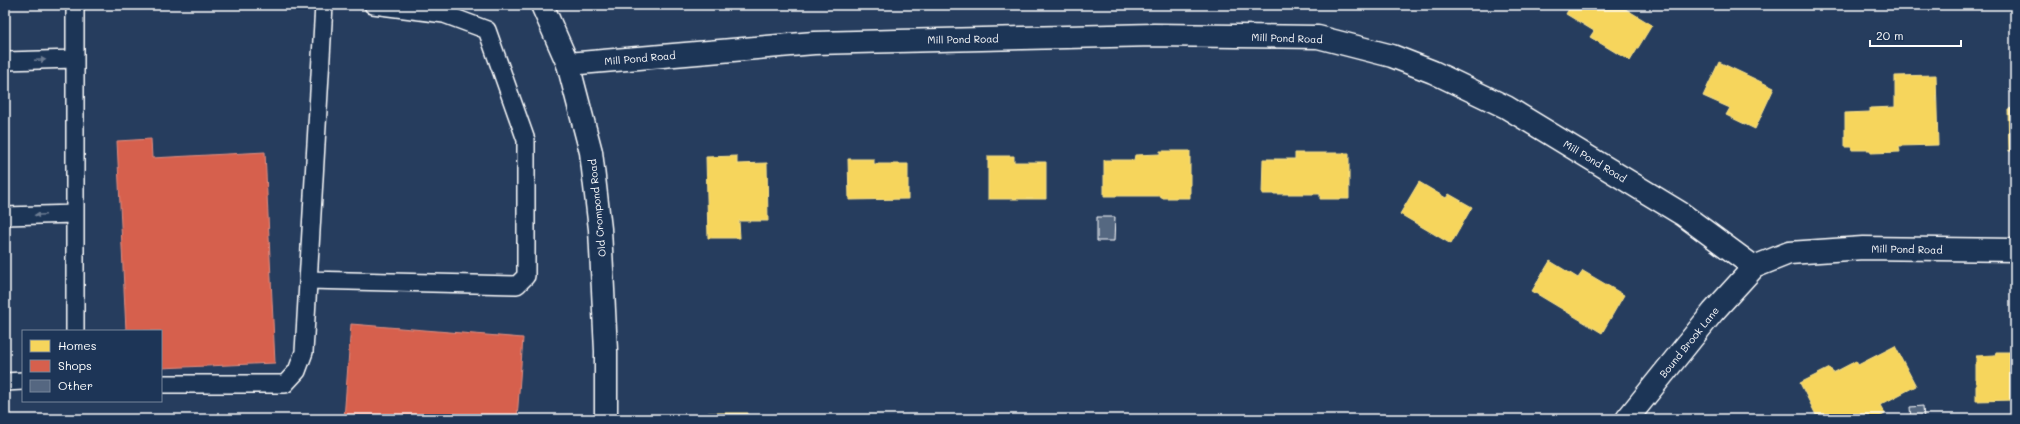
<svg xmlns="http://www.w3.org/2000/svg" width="2020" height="424" font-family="Mali,sans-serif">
	<rect width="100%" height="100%" fill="#263d5e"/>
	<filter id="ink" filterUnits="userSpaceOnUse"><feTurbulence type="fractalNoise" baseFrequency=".025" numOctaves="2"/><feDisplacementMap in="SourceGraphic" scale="8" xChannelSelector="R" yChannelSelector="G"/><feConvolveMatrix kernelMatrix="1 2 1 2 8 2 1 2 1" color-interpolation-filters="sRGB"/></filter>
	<g filter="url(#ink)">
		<path fill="#f6d55c" stroke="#f9e28d" d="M 1571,5 L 1619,5 L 1652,25 L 1630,61 L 1590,37 L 1594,31 L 1566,14 Z
			M 1719,62 L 1774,88 L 1755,129 L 1726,115 L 1730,108 L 1703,96 Z
			M 1936,75 L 1938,145 L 1899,146 L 1900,152 L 1871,153 L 1870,150 L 1852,150 L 1851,147 L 1845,147 L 1845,113 L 1870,112 L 1870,108 L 1895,107 L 1895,76 Z
			M 2015,108 L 2015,151 L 2009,151 L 2008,109 Z
			M 1160,151 L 1190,151 L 1190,198 L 1161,198 L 1161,196 L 1104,196 L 1104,160 L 1134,160 L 1135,155 L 1160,154 Z
			M 1295,153 L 1349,153 L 1349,199 L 1320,199 L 1320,194 L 1262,194 L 1263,159 L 1295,159 Z
			M 737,156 L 737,164 L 767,163 L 768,221 L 739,221 L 740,238 L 708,238 L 706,157 Z
			M 988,156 L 1014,156 L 1014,162 L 1046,162 L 1046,199 L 988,199 Z
			M 848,159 L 874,159 L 874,164 L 908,164 L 908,199 L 849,200 Z
			M 1419,182 L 1446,198 L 1449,194 L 1472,207 L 1451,244 L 1400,214 Z
			M 1550,261 L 1578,278 L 1583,271 L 1624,295 L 1602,333 L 1532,291 Z
			M 1895,346 L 1916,386 L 1880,405 L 1885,414 L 1875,419 L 1818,419 L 1800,383 L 1830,368 L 1833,373 L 1856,361 L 1858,365 Z
			M 1996,352 L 2011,352 L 2011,364 L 2015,364 L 2015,400 L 1976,401 L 1976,356 L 1995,355 Z
			M 708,413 L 748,413 L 748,419 L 708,419 Z"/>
		<path fill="#d6604d" stroke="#e29082" d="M 151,139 L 152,158 L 265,152 L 275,363 L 161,368 L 161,331 L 126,331 L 117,141 Z
			M 351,324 L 523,338 L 517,419 L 344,419 Z"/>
		<path fill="#556781" stroke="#fff" d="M 1097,217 L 1115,217 L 1114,241 L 1097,241 Z
			M 1923,406 L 1924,419 L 1911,419 L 1910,407 Z"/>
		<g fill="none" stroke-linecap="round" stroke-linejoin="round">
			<g stroke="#fff" stroke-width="20">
				<path id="service" d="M 75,5 L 75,331
					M 5,61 L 75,59
					M 5,216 L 75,214
					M 308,280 L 517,285 L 526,276 L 526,140 L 487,30 L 444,14 L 373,5
					M 5,382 L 23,381
					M 161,384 L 285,384 L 297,371 L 304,352 L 324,5"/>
			</g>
			<g stroke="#fff" stroke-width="25">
				<path id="minor" d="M 568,64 L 814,43 L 1154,35 L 1318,37 L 1392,56 L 1433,72 L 1506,107 L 1682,214 L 1754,267
					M 1627,419 L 1713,312 L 1754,267 L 1789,253 L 1863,248 L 2015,250"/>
			</g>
			<g stroke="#fff" stroke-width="25">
				<path id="tertiary" d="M 542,5 L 568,64 L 591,152 L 600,229 L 606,351 L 606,419"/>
			</g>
			<use href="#service" stroke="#1d3557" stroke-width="17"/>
			<use href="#minor" stroke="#1d3557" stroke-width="22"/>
			<use href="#tertiary" stroke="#1d3557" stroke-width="22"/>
		</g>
		<defs><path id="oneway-solid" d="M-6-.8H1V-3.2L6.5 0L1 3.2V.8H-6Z"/></defs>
		<g fill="#6c7c92">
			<use href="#oneway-solid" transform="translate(40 60) rotate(-2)"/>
			<use href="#oneway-solid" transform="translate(40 215) rotate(178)"/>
		</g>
	</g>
	<g text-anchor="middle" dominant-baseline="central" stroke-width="4" stroke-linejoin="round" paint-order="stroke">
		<g font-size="10" fill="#fff" stroke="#1d3557">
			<text transform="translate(1287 38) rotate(2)">Mill Pond Road</text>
			<text transform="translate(963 39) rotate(-1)">Mill Pond Road</text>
			<text transform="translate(640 58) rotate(-5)">Mill Pond Road</text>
			<text transform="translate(1595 161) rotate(31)">Mill Pond Road</text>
			<text transform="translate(597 208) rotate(-96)">Old Crompond Road</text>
			<text transform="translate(1907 249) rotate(1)">Mill Pond Road</text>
			<text transform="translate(1689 342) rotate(-51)">Bound Brook Lane</text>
		</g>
	</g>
	<rect width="2020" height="424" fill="none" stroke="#1d3557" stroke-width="20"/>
	<rect x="10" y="10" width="2000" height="404" fill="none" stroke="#fff" stroke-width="1.5" filter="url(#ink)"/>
	<rect x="22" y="330" width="140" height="72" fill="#1d3557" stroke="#77869a"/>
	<rect x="30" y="340" width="20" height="12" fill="#f6d55c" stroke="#77869a"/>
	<text x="58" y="350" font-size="12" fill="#ffffff">Homes</text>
	<rect x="30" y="360" width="20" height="12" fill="#d6604d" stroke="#77869a"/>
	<text x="58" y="370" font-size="12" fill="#ffffff">Shops</text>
	<rect x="30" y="380" width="20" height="12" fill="#556781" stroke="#77869a"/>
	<text x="58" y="390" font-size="12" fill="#ffffff">Other</text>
	<path d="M1870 40v6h91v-6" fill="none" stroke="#ffffff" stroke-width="2"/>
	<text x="1876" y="40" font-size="12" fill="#ffffff" stroke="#1d3557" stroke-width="3" paint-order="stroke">20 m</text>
</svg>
